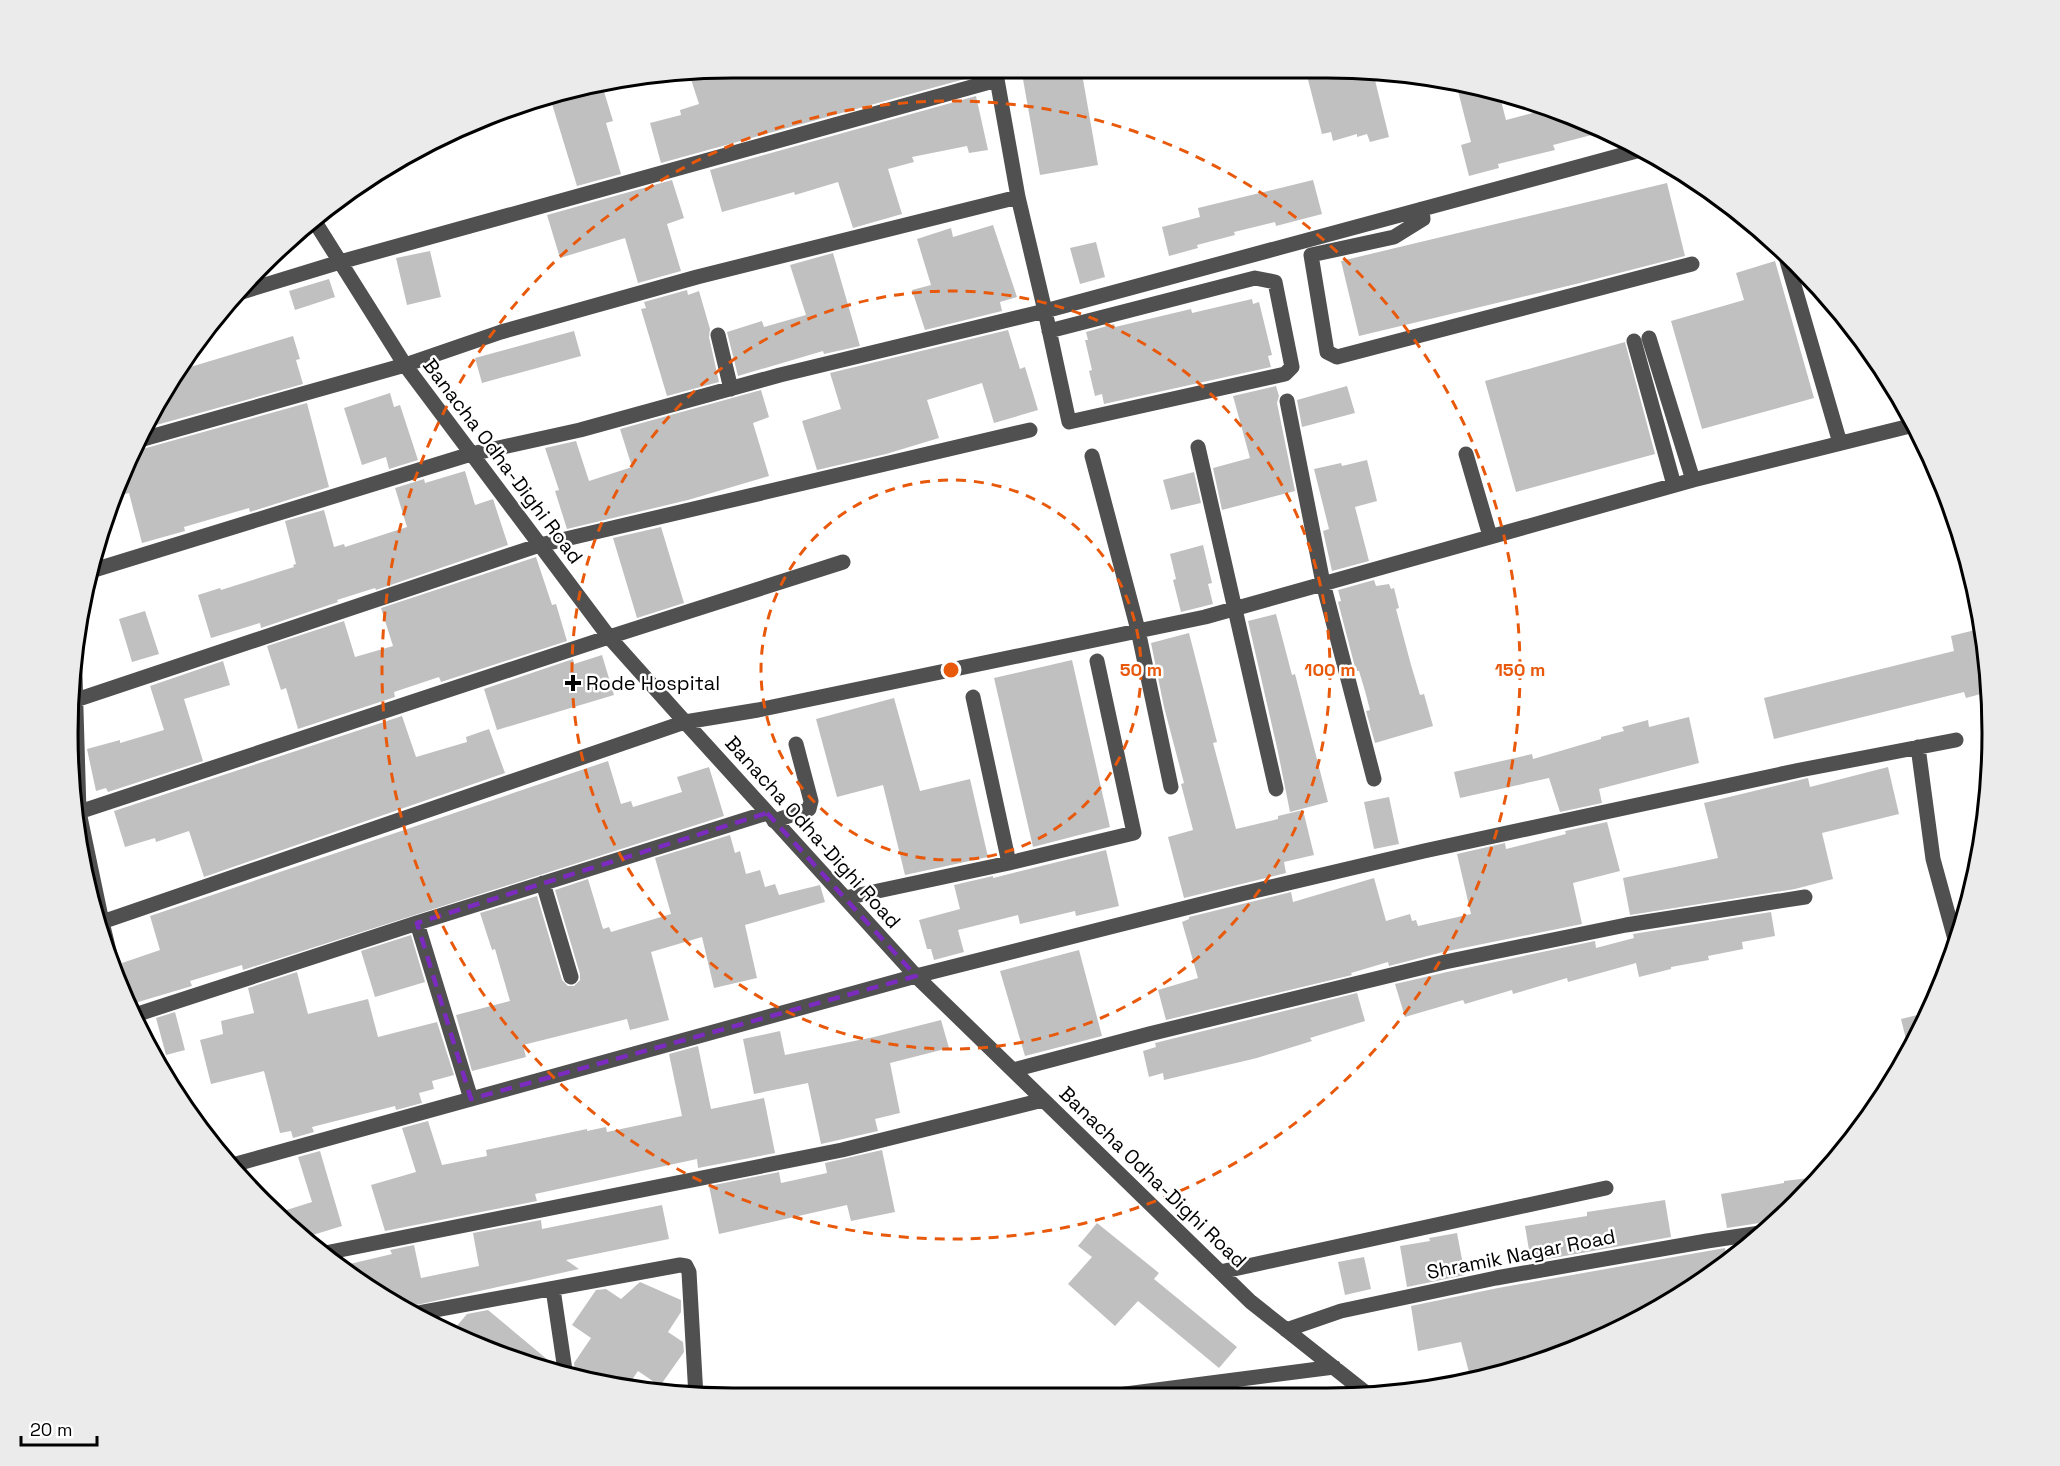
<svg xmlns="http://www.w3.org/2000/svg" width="2060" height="1466" font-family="'Space Grotesk',sans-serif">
	<rect width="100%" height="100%" fill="#fff"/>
	<path fill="#c0c0c0" d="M 733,68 L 969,68 L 972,77 L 661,163 L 650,123 L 681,115 L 680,110 L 699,104 L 689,73 Z
		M 1021,68 L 1081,68 L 1098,165 L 1040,175 Z
		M 1305,68 L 1327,68 L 1373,72 L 1389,137 L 1370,142 L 1367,134 L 1357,137 L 1357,134 L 1333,141 L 1331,132 L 1322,134 Z
		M 1470,84 L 1499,93 L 1506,120 L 1544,110 L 1546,117 L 1563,112 L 1581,118 L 1607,131 L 1553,145 L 1555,150 L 1498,164 L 1499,168 L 1469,176 L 1461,145 L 1471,142 L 1457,87 Z
		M 602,85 L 613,121 L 606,123 L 621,174 L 577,186 L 549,94 L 560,90 Z
		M 976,96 L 988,150 L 969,153 L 967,146 L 912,157 L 914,162 L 888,169 L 902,214 L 853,228 L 838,182 L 795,195 L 794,192 L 722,212 L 710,170 Z
		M 672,180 L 684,218 L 667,224 L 681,271 L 638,283 L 625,238 L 560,258 L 547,215 Z
		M 1313,180 L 1322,214 L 1276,226 L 1275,222 L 1234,232 L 1235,235 L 1197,245 L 1198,248 L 1169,256 L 1162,227 L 1200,217 L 1198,208 Z
		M 1667,183 L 1685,256 L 1580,283 L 1359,336 L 1341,261 Z
		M 993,225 L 1017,297 L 1000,302 L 1002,311 L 925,330 L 912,290 L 931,285 L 917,239 L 951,228 L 953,237 Z
		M 1096,242 L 1105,277 L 1080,284 L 1070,248 Z
		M 430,251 L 441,297 L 407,305 L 396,258 Z
		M 833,253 L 860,346 L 824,354 L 823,351 L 738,376 L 727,332 L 762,321 L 764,327 L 806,315 L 790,265 Z
		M 1775,261 L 1814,398 L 1702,429 L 1671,321 L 1744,300 L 1736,273 Z
		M 329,279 L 335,297 L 295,310 L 289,291 Z
		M 687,290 L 688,295 L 699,291 L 710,329 L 709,337 L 719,382 L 667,396 L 641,309 L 646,308 L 644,302 Z
		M 1252,299 L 1253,304 L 1259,302 L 1272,355 L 1268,356 L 1271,367 L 1104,404 L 1102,394 L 1095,396 L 1089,371 L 1092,370 L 1085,340 L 1088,340 L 1086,332 L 1114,324 L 1115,327 L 1191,309 L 1192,313 Z
		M 1008,330 L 1020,369 L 1025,367 L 1038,410 L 994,423 L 982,383 L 927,400 L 939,438 L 886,454 L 817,470 L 802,421 L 841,409 L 830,373 Z
		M 574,331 L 581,356 L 482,383 L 475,358 Z
		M 293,336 L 300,359 L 296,360 L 303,384 L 142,429 L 157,400 L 177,371 Z
		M 1625,342 L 1655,454 L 1516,492 L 1485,381 Z
		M 1276,386 L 1279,396 L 1277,403 L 1295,491 L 1222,510 L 1213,468 L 1250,458 L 1233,396 Z
		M 1347,386 L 1355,413 L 1302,427 L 1297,400 Z
		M 761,390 L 769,417 L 753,423 L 769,476 L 688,500 L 567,529 L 555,491 L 559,490 L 545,448 L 576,441 L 589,481 L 632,467 L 620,429 Z
		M 390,393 L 394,407 L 400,405 L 418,460 L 389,469 L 386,457 L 362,465 L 344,408 Z
		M 307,403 L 329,487 L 250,512 L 249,508 L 184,527 L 185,531 L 142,543 L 129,493 L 113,497 L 118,478 L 132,450 L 139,450 Z
		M 1367,460 L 1377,501 L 1355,507 L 1369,561 L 1332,571 L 1323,531 L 1329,529 L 1314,469 L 1341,463 L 1342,466 Z
		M 465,471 L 475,505 L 493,499 L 508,545 L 376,590 L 375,588 L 337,600 L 338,602 L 261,628 L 260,623 L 211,638 L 198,595 L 220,588 L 221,590 L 294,567 L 293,565 L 296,564 L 285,521 L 324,510 L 334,547 L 344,544 L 345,547 L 407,527 L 395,488 L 424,479 L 425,483 Z
		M 1194,472 L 1201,503 L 1171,510 L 1163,480 Z
		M 661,527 L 684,603 L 637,618 L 613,538 Z
		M 1203,545 L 1212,583 L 1208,584 L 1213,604 L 1181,612 L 1173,580 L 1176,579 L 1170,554 Z
		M 536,557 L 552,605 L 556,604 L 567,641 L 441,682 L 439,677 L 394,692 L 395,697 L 298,729 L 286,688 L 281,690 L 267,646 L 344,621 L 355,657 L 393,646 L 381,608 Z
		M 1374,580 L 1376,586 L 1389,584 L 1391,589 L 1394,588 L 1399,608 L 1396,609 L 1411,665 L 1420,695 L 1424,694 L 1433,726 L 1375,743 L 1366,711 L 1370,710 L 1365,691 L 1359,671 L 1356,671 L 1338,602 L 1341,601 L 1338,590 Z
		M 145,611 L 159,654 L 132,662 L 119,619 Z
		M 1276,614 L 1292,675 L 1295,674 L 1328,802 L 1290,812 L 1278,752 L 1248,621 Z
		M 1983,628 L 1987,646 L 1988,692 L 1966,698 L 1964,692 L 1774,739 L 1764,698 L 1954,651 L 1951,636 Z
		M 1189,633 L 1217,742 L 1213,743 L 1236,829 L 1278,819 L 1278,816 L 1303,810 L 1314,855 L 1284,862 L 1286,873 L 1184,898 L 1168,837 L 1193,830 L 1181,784 L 1184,783 L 1164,707 L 1151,643 Z
		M 602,655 L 614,695 L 497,730 L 484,689 L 573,659 L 574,664 Z
		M 1072,660 L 1110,827 L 1033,847 L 994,678 Z
		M 223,661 L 230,685 L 184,699 L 203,761 L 108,792 L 106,788 L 96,791 L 87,749 L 120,740 L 120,743 L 164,730 L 150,686 Z
		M 894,698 L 920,791 L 970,779 L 988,857 L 905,875 L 883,785 L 837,797 L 816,719 Z
		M 402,716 L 416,757 L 467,742 L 466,737 L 489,729 L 505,773 L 204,877 L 189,831 L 156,842 L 155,838 L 125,847 L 114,811 Z
		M 1689,717 L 1699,763 L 1599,789 L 1602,803 L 1560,812 L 1549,778 L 1460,798 L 1454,772 L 1532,754 L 1533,759 L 1601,739 L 1601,737 L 1624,731 L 1622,727 L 1648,720 L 1649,727 Z
		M 608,761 L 621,804 L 631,801 L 633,807 L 682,792 L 677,777 L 709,767 L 724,816 L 243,970 L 242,965 L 190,981 L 192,986 L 128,1005 L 123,987 L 126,978 L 122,963 L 160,950 L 150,916 Z
		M 1888,767 L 1899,814 L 1822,833 L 1833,879 L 1795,889 L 1630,915 L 1623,878 L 1718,858 L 1704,803 L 1808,778 L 1810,787 Z
		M 1389,797 L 1399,844 L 1374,849 L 1364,802 Z
		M 1607,822 L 1620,871 L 1573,883 L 1582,924 L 1443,952 L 1389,966 L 1388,962 L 1351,973 L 1352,975 L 1166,1020 L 1158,990 L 1198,978 L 1182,922 L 1189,919 L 1189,917 L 1291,892 L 1293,902 L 1374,878 L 1386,921 L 1410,914 L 1412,921 L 1416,920 L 1418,926 L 1471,914 L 1457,854 L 1505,843 L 1506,849 L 1566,834 L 1565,831 Z
		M 730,835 L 735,853 L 740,851 L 746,874 L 760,870 L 765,887 L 775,884 L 779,895 L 820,885 L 825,902 L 745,925 L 757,978 L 714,988 L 702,937 L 651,952 L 669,1020 L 630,1030 L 627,1019 L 523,1045 L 526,1057 L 472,1071 L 456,1015 L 510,1001 L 495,949 L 492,950 L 480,913 L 537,896 L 562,980 L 568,986 L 574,986 L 580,980 L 580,974 L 555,890 L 588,879 L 603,929 L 609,927 L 611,932 L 671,914 L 655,858 Z
		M 1106,850 L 1119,906 L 1076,916 L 1075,911 L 1020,924 L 1018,915 L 958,930 L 964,952 L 934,960 L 931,949 L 927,949 L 919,920 L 960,909 L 954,885 L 993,876 L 993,878 Z
		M 1771,912 L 1775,936 L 1742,942 L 1743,949 L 1708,956 L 1709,960 L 1671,967 L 1671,969 L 1639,977 L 1636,963 L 1568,982 L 1567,978 L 1513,994 L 1512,990 L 1465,1004 L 1463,1000 L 1405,1017 L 1395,984 L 1447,972 L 1595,941 L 1596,948 L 1634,938 L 1633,934 Z
		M 411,935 L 425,982 L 375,997 L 361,951 Z
		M 1079,950 L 1102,1036 L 1025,1056 L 1000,971 Z
		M 297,972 L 308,1014 L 368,999 L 378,1037 L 437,1022 L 454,1075 L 432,1081 L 434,1089 L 419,1093 L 422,1103 L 396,1110 L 395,1106 L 312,1127 L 314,1132 L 293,1138 L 291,1131 L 280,1133 L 264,1071 L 211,1084 L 200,1040 L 223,1034 L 221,1021 L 254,1013 L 248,988 Z
		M 1357,993 L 1365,1021 L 1310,1038 L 1312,1041 L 1257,1058 L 1164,1080 L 1163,1073 L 1149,1077 L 1143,1051 L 1156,1047 L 1155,1043 Z
		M 175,1012 L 185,1050 L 166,1055 L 156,1018 Z
		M 1930,1012 L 1924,1027 L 1909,1051 L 1901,1019 Z
		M 941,1020 L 949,1048 L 890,1063 L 900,1113 L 875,1119 L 878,1131 L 821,1144 L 808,1083 L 754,1094 L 743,1039 L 780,1031 L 785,1055 L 874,1037 Z
		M 698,1046 L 711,1109 L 764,1098 L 775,1153 L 698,1168 L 697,1159 L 535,1194 L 537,1201 L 385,1231 L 371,1185 L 416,1172 L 402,1128 L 428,1121 L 442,1165 L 487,1156 L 486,1150 L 587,1129 L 587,1131 L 606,1127 L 607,1132 L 682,1116 L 669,1054 Z
		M 882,1150 L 895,1212 L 851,1221 L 847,1205 L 719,1234 L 709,1186 L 779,1172 L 781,1183 L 827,1173 L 825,1163 Z
		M 320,1151 L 342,1226 L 303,1238 L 277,1213 L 312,1202 L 298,1157 Z
		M 1818,1177 L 1774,1225 L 1766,1222 L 1727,1228 L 1721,1194 L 1784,1183 L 1784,1181 Z
		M 1665,1200 L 1671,1237 L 1531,1262 L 1525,1226 L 1587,1216 L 1587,1212 Z
		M 662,1205 L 669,1239 L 566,1260 L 579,1269 L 403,1308 L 337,1267 L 392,1254 L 390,1250 L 414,1245 L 421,1278 L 479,1266 L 473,1233 L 541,1220 L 542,1229 Z
		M 1097,1223 L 1159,1273 L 1154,1279 L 1237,1347 L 1219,1368 L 1138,1301 L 1115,1326 L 1068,1284 L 1092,1257 L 1078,1246 Z
		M 1457,1233 L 1465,1275 L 1407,1287 L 1400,1246 L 1430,1241 L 1429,1238 Z
		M 1725,1248 L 1727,1259 L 1621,1330 L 1541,1363 L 1471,1380 L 1461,1342 L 1418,1351 L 1411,1306 L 1498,1288 Z
		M 1364,1257 L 1371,1289 L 1345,1295 L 1338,1262 Z
		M 640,1282 L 681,1300 L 681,1312 L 668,1332 L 683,1342 L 684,1352 L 660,1386 L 638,1371 L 627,1387 L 586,1380 L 575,1373 L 574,1363 L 591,1338 L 572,1325 L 596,1290 L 606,1289 L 621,1299 Z
		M 488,1310 L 554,1365 L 556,1374 L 450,1334 L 467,1314 Z"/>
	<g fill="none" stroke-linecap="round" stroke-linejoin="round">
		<path stroke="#505050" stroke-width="15" d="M 995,68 L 1018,197 L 1045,311 L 1069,422 L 1285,374 L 1292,367 L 1275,282 L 1255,278 L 1049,331
			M 1422,209 L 1423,219 L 1394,237 L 1311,255 L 1327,352 L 1337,357 L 1692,264
			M 315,222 L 405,365 L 609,637 L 685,722 L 916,976 L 1251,1302 L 1366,1393
			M 1787,261 L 1840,443
			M 232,295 L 340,262 L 997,80
			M 718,335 L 731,389
			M 1649,338 L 1693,480
			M 1634,341 L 1674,485
			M 1287,401 L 1323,583 L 1374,779
			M 136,441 L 405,365 L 501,332 L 697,277 L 1018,197
			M 1198,447 L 1276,789
			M 1466,454 L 1490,536
			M 1092,456 L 1138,630 L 1171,787
			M 94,570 L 471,454 L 580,430 L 780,375 L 1045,311 L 1644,149
			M 74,642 L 79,812 L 102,922 L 116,980
			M 76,700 L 540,545 L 1030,430
			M 1918,747 L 1933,859 L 1956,943
			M 79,812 L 609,637 L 843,562
			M 774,821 L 809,809 L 811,801 L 796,744
			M 1009,863 L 1134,833 L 1097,661
			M 543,883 L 571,977
			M 845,898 L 1009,863 L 973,697
			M 102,922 L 685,722 L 758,710 L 1205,617 L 1693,480 L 1914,425
			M 417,923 L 471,1099
			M 132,1016 L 417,923 L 767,813
			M 1013,1070 L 1149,1034 L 1445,962 L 1626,925 L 1805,897
			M 229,1166 L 916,976 L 1241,894 L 1424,851 L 1800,770 L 1956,740
			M 320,1254 L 842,1150 L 1043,1100
			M 1220,1272 L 1606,1188
			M 553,1289 L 566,1377
			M 413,1314 L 680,1265 L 686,1266 L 689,1272 L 696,1397
			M 1286,1330 L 1341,1311 L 1496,1278 L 1707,1241 L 1767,1232
			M 1118,1395 L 1334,1367"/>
	</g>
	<path fill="none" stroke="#7b2cbf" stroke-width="4.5" stroke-dasharray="12 8" stroke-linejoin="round" d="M 767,813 L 916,976 L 471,1099 L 417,923 Z"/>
	<g fill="none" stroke="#e8590c" stroke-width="3" stroke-dasharray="10 8">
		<circle cx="951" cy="670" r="190"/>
		<circle cx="951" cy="670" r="379"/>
		<circle cx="951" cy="670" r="569"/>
	</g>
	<path fill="#000" stroke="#fff" stroke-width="2" d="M570 674h6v6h6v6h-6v6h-6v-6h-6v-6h6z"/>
	<g text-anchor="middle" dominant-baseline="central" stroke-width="5" stroke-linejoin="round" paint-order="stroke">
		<g font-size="20" fill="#000" stroke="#fff">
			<text transform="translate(503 461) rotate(53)">Banacha Odha-Dighi Road</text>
			<text transform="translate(813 832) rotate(48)">Banacha Odha-Dighi Road</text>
			<text transform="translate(1153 1177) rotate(44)">Banacha Odha-Dighi Road</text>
			<text transform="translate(1521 1254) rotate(-11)">Shramik Nagar Road</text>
		</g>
		<g font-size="20" fill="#000" stroke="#fff" text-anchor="start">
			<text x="586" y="683">Rode Hospital</text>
		</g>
	</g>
	<path d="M0 0H2060V1466H0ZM733 78H1327A655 655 0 0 1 1982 733V733A655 655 0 0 1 1327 1388H733A655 655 0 0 1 78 733V733A655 655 0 0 1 733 78Z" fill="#ebebeb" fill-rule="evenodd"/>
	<path fill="none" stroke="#000" stroke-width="3" d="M733 78H1327A655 655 0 0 1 1982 733V733A655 655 0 0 1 1327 1388H733A655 655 0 0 1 78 733V733A655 655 0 0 1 733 78Z"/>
	<circle cx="951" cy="670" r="9" fill="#e8590c" stroke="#fff" stroke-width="3"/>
	<g font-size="18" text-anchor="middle" font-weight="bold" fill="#e8590c" stroke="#fff" stroke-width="5" stroke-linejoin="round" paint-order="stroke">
		<text x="1141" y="676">50 m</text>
		<text x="1330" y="676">100 m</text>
		<text x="1520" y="676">150 m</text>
	</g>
	<path d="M21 1436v9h76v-9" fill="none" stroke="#000000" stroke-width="3"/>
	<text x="30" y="1436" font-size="18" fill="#000000" stroke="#ffffff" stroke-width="4.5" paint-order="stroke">20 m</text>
</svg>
